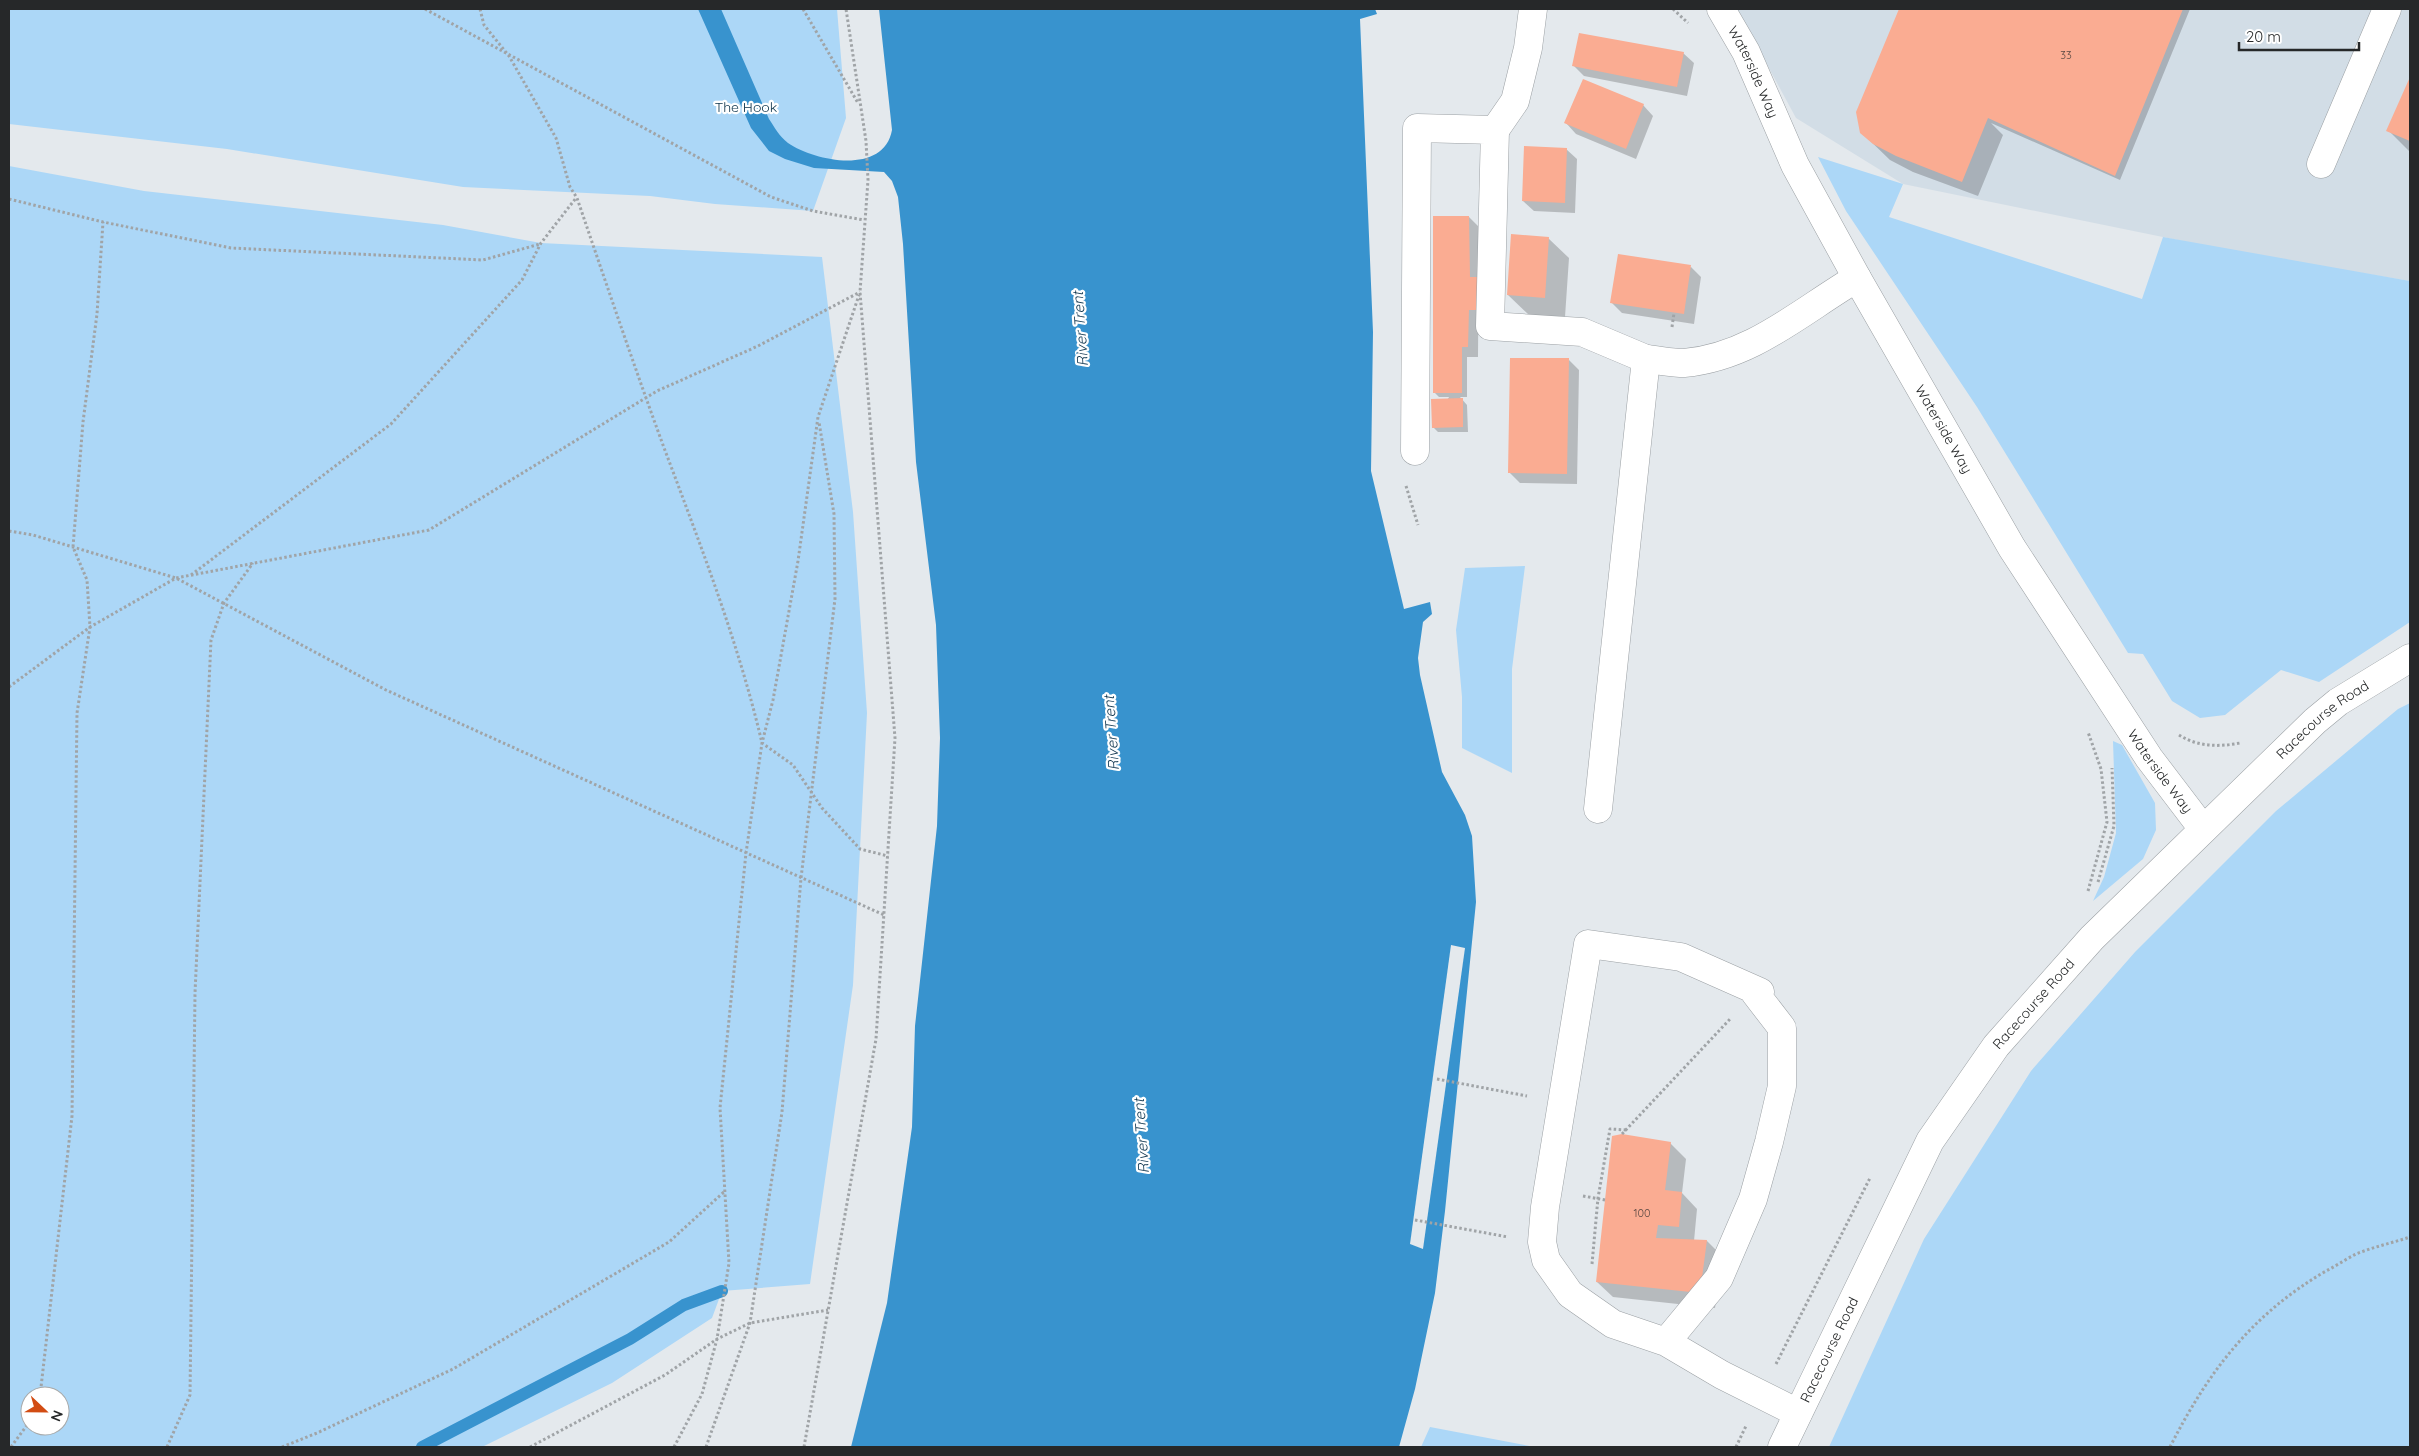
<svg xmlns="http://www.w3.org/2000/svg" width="2419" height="1456" font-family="Quicksand,sans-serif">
	<rect width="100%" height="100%" fill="#e4e9ed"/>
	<path fill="#d2dde6" d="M 1737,9 L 2410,9 L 2410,281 L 2246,254 L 1903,184 L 1796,118 Z"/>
	<path fill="#acd7f7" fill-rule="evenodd" d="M 9,9 L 837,9 L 846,118 L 813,211 L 715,204 L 650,196 L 463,187 L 227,149 L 9,124 Z
		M 1818,157 L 1903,184 L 1889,217 L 2142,299 L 2163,237 L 2410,281 L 2410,622 L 2319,682 L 2281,670 L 2225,715 L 2200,718 L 2172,701 L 2143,654 L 2128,653 L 1977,407 L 1846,211 Z
		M 9,166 L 144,191 L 443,225 L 541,243 L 822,257 L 853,512 L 867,713 L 853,985 L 810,1284 L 722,1291 L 712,1318 L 612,1383 L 482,1447 L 9,1447 ZM 30,1396 L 60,1396 L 60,1426 L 30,1426 Z
		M 1525,566 L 1512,669 L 1512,773 L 1462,748 L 1462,697 L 1456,630 L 1465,568 Z
		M 2410,703 L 2410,1447 L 1829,1447 L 1924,1239 L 2031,1071 L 2135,952 L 2276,811 L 2398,709 Z
		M 2113,741 L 2122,745 L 2155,803 L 2156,830 L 2143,859 L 2093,901 L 2104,877 L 2116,833 Z
		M 1430,1427 L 1535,1447 L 1421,1447 Z"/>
	<path fill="#3893ce" d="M 698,9 L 721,9 L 769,119 C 775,128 779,136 788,143 C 816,162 884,175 892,130 L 879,9 L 1375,9 L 1377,14 L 1360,19 L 1373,332 L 1371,471 L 1404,609 L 1430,602 L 1432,614 L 1423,622 L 1418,658 L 1420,675 L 1442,772 L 1465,815 L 1472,836 L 1476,902 L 1445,1211 L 1435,1293 L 1415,1389 L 1399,1447 L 851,1447 L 887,1303 L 912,1127 L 915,1026 L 937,826 L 940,738 L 936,625 L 916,462 L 903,244 L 898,197 L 892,181 L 884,172 L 814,168 L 785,159 L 769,151 L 751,128 Z"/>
	<path fill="#e4e9ed" d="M 1451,945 L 1465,948 L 1423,1249 L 1410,1244 Z"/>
	<path fill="#0003" d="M 1900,9 L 2190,9 L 2120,180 L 1991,123 L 2003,135 L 1978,196 L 1913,172 L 1890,160 L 1861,132 L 1857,112 Z
		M 1683,53 L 1694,63 L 1687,96 L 1584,76 L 1574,66 Z
		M 2410,80 L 2410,152 L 2388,130 Z
		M 1643,105 L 1653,116 L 1636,159 L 1576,134 L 1566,123 Z
		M 1566,149 L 1577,159 L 1575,213 L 1534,211 L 1523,201 Z
		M 1469,217 L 1479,227 L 1478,357 L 1467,357 L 1467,397 L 1460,397 L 1467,405 L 1468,432 L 1438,432 L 1433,427 L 1449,397 L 1439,397 L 1434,392 Z
		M 1548,238 L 1569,258 L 1565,317 L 1529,315 L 1508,295 Z
		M 1691,267 L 1701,277 L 1694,324 L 1622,313 L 1612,303 Z
		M 1569,360 L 1579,370 L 1577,484 L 1520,483 L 1509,472 Z
		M 1670,1143 L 1686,1159 L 1682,1193 L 1697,1209 L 1694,1241 L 1707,1241 L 1723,1257 L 1715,1308 L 1613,1297 L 1597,1282 Z"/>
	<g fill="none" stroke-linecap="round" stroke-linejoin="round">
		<path stroke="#3893ce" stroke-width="12" d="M 422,1447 L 630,1339 L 684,1305 L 722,1291"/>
	</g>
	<path fill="#faac92" d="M 1899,9 L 2183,9 L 2115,176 L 1988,118 L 1962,182 L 1896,156 L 1873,144 L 1860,133 L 1856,112 Z
		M 1579,33 L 1684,52 L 1677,87 L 1572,66 Z
		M 2410,77 L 2410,141 L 2386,131 Z
		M 1583,79 L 1644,104 L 1626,149 L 1564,123 Z
		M 1524,146 L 1567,148 L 1565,203 L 1522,201 Z
		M 1433,216 L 1469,216 L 1470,277 L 1485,277 L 1485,310 L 1469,310 L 1468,347 L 1462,347 L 1462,393 L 1433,393 Z
		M 1511,234 L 1549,237 L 1545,298 L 1507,295 Z
		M 1618,254 L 1691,265 L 1684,314 L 1610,303 Z
		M 1510,358 L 1569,358 L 1567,474 L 1508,473 Z
		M 1463,398 L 1463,427 L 1432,428 L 1431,399 Z
		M 1622,1134 L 1671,1142 L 1665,1190 L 1682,1192 L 1679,1227 L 1658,1225 L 1656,1238 L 1707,1240 L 1700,1293 L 1596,1282 L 1612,1136 Z"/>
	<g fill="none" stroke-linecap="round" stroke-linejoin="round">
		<g stroke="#9ba0a4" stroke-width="29">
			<g id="minor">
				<path id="s1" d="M 1721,9 L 1746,52 L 1795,165 L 1857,278 L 2012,548 L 2149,758 L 2203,829"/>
				<path d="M 1495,130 L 1515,101 L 1528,48 L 1533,9"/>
				<path d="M 2321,164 L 2387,9"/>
				<path d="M 1646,359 C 1658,360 1672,363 1684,363 C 1752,357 1801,311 1857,278"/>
				<path d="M 1415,451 L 1417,128 L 1495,130 L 1490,326 L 1582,332 L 1646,359 L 1598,809"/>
				<path d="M 1666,1342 L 1719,1278 L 1753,1199 L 1769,1142 L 1782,1086 L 1782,1028 L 1755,993 L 1760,992 L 1681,957 L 1588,944 L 1545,1207 L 1542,1242 L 1546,1260 L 1570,1294 L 1613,1324 L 1666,1342 L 1722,1375 L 1798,1413"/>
				<path id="s2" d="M 1782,1447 L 1930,1141 L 1996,1046 L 2092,938 L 2315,721 L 2338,702 L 2410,658"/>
			</g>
		</g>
		<path stroke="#a0a4a7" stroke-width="3" stroke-dasharray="2.5 2.5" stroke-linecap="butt" d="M 425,9 L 771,197 L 813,211 L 864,220
			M 480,9 L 484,25 L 509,56 L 556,138 L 570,187 L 577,198 C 605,280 633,363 663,445 C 700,544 738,641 762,743 L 793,765 L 822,808 L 860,849 L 888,856
			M 803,9 L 858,103
			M 1673,9 L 1688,23
			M 9,199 L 103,222 L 231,248 L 483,260 L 540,244
			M 1672,327 L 1674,313
			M 1406,486 L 1418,525
			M 9,531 L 33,535 L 176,578 L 386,690 L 884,915
			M 191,575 L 391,424 L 522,280 L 541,243 L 576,198
			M 9,687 L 90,627 L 176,578 L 429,530 L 657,391 L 758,346 L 860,292
			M 2179,735 C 2198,747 2219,747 2240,743
			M 2098,882 L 2114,826 L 2112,768
			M 2088,891 L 2107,822 L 2101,769 L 2088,732
			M 1437,1079 L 1527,1096
			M 1622,1134 L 1731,1018
			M 1583,1196 L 1605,1200
			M 1415,1220 L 1508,1237
			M 1592,1264 L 1598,1198 L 1610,1129 L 1627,1130
			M 1776,1364 L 1870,1178
			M 40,1396 L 72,1116 L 77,713 L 90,627 L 87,580 L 73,547 L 83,422 L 97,314 L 103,222
			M 11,1447 L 30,1421
			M 167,1447 L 190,1395 L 195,993 L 211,640 L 224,603 L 253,563
			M 282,1447 L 317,1433 L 453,1369 L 669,1242 L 725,1191
			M 530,1447 L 665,1375 L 717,1339 L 750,1323 L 828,1310
			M 674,1447 L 702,1394 L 717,1339 L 729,1263 L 720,1108 L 746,853 L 762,743 L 773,700 L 798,561 L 818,417 L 859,295
			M 706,1447 L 750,1323 L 782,1112 L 801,878 L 835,599 L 834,514 L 819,422
			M 804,1447 L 876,1039 L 895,738 L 860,292 L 868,180 L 866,141 L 846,9
			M 1736,1447 L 1746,1426
			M 2170,1447 C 2208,1372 2252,1314 2326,1271 C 2336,1266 2346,1259 2356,1254 C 2373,1247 2392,1243 2410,1237"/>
		<use href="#minor" stroke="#fff" stroke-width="28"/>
	</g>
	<g text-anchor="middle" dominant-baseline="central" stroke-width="4.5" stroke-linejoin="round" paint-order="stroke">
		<g font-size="11" fill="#5b4943">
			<text x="2066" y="55">33</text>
			<text x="1642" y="1213">100</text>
		</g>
		<g font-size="14" fill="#262829" stroke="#fff">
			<text stroke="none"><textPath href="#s1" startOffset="71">Waterside Way</textPath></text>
			<text stroke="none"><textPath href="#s1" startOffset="476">Waterside Way</textPath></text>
			<text stroke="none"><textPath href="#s2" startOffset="918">Racecourse Road</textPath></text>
			<text stroke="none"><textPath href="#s1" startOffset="881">Waterside Way</textPath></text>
			<text stroke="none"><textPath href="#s2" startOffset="512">Racecourse Road</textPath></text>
			<text stroke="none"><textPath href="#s2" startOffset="108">Racecourse Road</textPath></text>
		</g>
		<g font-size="14" fill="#072f47" stroke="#fff">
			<text x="746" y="107">The Hook</text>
		</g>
		<g font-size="15" font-style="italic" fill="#123851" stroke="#fff">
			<text transform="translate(1080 329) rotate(-94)">River Trent</text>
			<text transform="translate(1111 733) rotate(-94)">River Trent</text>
			<text transform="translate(1141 1136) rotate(-94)">River Trent</text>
		</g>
	</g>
	<rect width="2419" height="1456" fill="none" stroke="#262829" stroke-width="20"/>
	<g transform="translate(45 1411) rotate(112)"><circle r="24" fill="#ffffff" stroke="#a8a9a9"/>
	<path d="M0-4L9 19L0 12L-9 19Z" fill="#d24c13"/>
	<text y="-8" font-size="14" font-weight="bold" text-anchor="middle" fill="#262829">N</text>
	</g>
	<path d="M2239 42v8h120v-8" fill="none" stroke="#262829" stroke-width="2.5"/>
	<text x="2246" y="42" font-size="15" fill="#262829" stroke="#ffffff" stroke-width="4" paint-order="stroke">20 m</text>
</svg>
